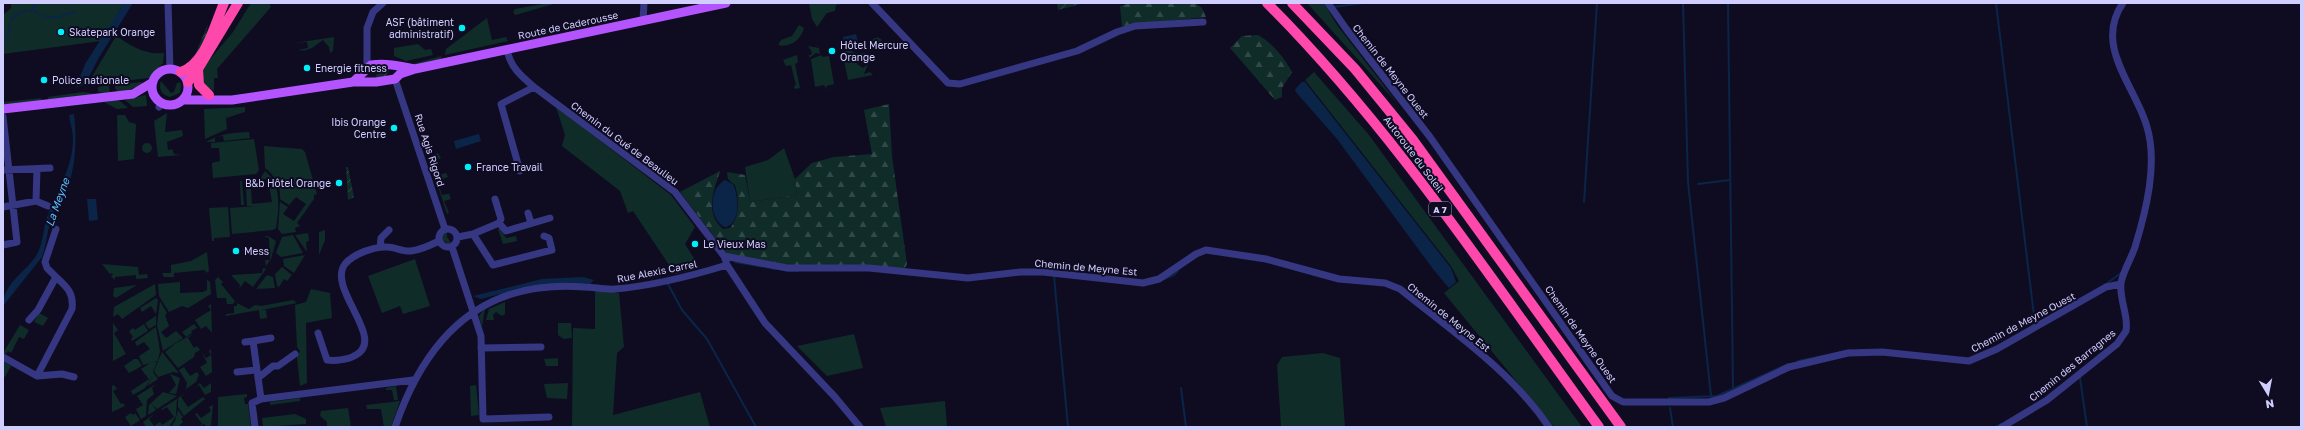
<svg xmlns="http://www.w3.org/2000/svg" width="2304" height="430" font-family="'Golos Text',sans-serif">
	<defs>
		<pattern id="forest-firs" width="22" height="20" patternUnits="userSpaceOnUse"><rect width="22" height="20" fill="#0f2c29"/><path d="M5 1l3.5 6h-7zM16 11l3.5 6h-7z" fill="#314949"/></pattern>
		<pattern id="garden-furrows" width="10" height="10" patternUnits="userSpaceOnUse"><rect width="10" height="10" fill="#0f2c29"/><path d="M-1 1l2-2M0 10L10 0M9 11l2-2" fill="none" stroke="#314949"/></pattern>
	</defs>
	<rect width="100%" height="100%" fill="#0f0c22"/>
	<path fill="#0f2c29" d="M 11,3 L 124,3 L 101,41 L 3,54 L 3,15 L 11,8 Z
		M 251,3 L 269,3 L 271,7 L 217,69 L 218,78 L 214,78 L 214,91 L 202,84 L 202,71 L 206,64 L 233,32 Z
		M 548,3 L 557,3 L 519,14 L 515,15 L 513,12 L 515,9 Z
		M 809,3 L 847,3 L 836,5 L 835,11 L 827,13 L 817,27 L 812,19 Z
		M 1307,3 L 1324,3 L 1337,25 L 1398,104 Z
		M 487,18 L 492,40 L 506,37 L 508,41 L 445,55 L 446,49 Z
		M 799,25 L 804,28 C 801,40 790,48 778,45 L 781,40 L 792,36 Z
		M 116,36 C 132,46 144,55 164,53 L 163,63 L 149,78 L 87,85 Z
		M 334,37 L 333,51 L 330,53 L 329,47 L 323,40 C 314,46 310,52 298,50 L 308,48 L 307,42 L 295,43 Z
		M871.5 43a5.5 5.5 0 1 1 11 0a5.5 5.5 0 1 1-11 0Z
		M 418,44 L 425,50 L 431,49 L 433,55 L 406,61 L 394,56 L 394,48 Z
		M 808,46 L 819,48 L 820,54 L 816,53 L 809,58 L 809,55 L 811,55 L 812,52 Z
		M 849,50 L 855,53 L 866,53 L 867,58 L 859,58 L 857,64 L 863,68 L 868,64 L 864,74 L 870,72 L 873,75 L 848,80 L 842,51 Z
		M 797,55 L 798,62 L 795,64 L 800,88 L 795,89 L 794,86 L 796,85 L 791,65 L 786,66 L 783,60 Z
		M 822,55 L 822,57 L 829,56 L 834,84 L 826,86 L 827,90 L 824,85 L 815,87 L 811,59 Z
		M 441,56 L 442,60 L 417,65 L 409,65 Z
		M 1314,72 L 1369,135 L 1582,427 L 1554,427 L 1444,293 L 1459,281 L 1451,266 L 1305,80 Z
		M 161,81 L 171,93 L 174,92 L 177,83 L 180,82 L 181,85 L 180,93 L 170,97 C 162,95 158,89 161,81 Z
		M 141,82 L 145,85 L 117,93 L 117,90 L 115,89 L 115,85 Z
		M 109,85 L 110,94 L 98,92 L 98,87 Z
		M 83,92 L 96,94 L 48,100 L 48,97 Z
		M 146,95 L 147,106 L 133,107 L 125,100 Z
		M 41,98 L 42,101 L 3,105 L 4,102 Z
		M 115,100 L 120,101 L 128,108 L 117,109 L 104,102 Z
		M 245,107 L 245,112 L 226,118 L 227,129 L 205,139 L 204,109 Z
		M 556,107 L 671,195 L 695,227 L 685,244 L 700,268 L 675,274 L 633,211 L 628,213 L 620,191 L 562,146 L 565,135 Z
		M 167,113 L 165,132 L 182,130 L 183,136 L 167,142 L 168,150 L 172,149 L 174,154 L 181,155 L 158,157 L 154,121 Z
		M 117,115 L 125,115 L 129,122 L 136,124 L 134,159 L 118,161 Z
		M 249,132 L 250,138 L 224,141 L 223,136 L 215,137 L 215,142 L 206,142 C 222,133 231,133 249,132 Z
		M 254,139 L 259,170 L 256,174 L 213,178 L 212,163 L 220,161 L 219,148 L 211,148 L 211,143 Z
		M142 148a5 5 0 1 1 10 0a5 5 0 1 1-10 0Z
		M 264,146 L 302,149 L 305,152 L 317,194 L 314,195 L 314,199 L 297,223 L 300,226 L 295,228 L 296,232 L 282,234 L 278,229 L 280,202 L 288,207 L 283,214 L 294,221 L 306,204 L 296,197 L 289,205 L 280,199 C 281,185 275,176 265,168 Z
		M 784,148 L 795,179 L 797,195 L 750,202 L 745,167 L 768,160 Z
		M 438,153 L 441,158 L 431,162 L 436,176 L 446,173 L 448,177 L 437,181 L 442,195 L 453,193 L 449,194 L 451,199 L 444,201 L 449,213 L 447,214 L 429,159 L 432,155 Z
		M 265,171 C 282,184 279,208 276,228 L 273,230 L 232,234 L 230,208 L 256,206 L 247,206 L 246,189 L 251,189 L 252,204 L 272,202 L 268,179 L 260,179 Z
		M 240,181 L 242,181 L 244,205 L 241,205 Z
		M 228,207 L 230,237 L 214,238 L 214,241 L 212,241 L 209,208 Z
		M 498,229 L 500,229 L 506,238 L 516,236 L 517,241 L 503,244 Z
		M 325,230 L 325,240 L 319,255 L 319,232 Z
		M 447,232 L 447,237 L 451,243 L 449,244 L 442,240 L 442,236 Z
		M 308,233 L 309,241 L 306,242 L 307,252 L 295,235 Z
		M 293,235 L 303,253 L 281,257 L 276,253 L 282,237 Z
		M 264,236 L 268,236 L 276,241 L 271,259 L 266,266 L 265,260 L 270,260 L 269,238 Z
		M 207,252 L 209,271 L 206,273 L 205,270 L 174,273 L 174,277 L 164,277 L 162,273 L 171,273 L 171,265 L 191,261 Z
		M 305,255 L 294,273 L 284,266 L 283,259 Z
		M 415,259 L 430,306 L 403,314 L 400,306 L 382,313 L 368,276 Z
		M 102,264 L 138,267 L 139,275 L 147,274 L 148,278 L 136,279 L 136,275 L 115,277 L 115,280 L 111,276 L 113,275 L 112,273 L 110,274 Z
		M 282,267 L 292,275 L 287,281 L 284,279 L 279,287 L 277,286 L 275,274 Z
		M 263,268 L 266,269 L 253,287 L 245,281 L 239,289 L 240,285 L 231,275 L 262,273 Z
		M 267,275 L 273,277 L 275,288 L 256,289 Z
		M 218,277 L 223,282 L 221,284 L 235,301 L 233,304 L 227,304 L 226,298 L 217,298 L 215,280 Z
		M 207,280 L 210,282 L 211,294 L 188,308 L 182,306 L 169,312 L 159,296 L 158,284 L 180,282 L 180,293 L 203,292 L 207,290 Z
		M 155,284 L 156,295 L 122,319 L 118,314 L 113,317 L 114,307 Z
		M 137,285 L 116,298 L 113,296 L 114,288 Z
		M 311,289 L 330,293 L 332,318 L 306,323 L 307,383 L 300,386 L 297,357 L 300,351 L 297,347 L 295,305 L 306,302 Z
		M 595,290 L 619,293 L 624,347 L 617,353 L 613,415 L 700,392 L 710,427 L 572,427 L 573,328 L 595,329 Z
		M 156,298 L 158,300 L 156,314 L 151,306 L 142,312 L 140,308 Z
		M 293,300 L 297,303 L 262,310 L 266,310 L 267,318 L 260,319 L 259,310 L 226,316 L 226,314 L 234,313 L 234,306 L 237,306 L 237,303 L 249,309 L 255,305 L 261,306 Z
		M 160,301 L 167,313 L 165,315 L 169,326 L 161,332 L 166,338 L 176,331 L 183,338 L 163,351 L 157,325 Z
		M 505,302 L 505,314 L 502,316 L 496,312 L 493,315 L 494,320 L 486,320 L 489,309 Z
		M 211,304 L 212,333 L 206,326 L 201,329 L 195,320 L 211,310 L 208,306 Z
		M 485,308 L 482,327 L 479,316 Z
		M 39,313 L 48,318 L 43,326 L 34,322 Z
		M 156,316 L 156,325 L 149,329 L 145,323 Z
		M 113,323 L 118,330 L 114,333 L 126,354 L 113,361 Z
		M 558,323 L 571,323 L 572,338 L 564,339 L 558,335 Z
		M 144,324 L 148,331 L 132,341 L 131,339 L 133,337 L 129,331 L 133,328 L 135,330 Z
		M 194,324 L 197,328 L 191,331 L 192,333 L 186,337 L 182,332 Z
		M 20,325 L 29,330 L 24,339 L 19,337 L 11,353 L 8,351 L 6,354 L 3,353 Z
		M 156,327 L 160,351 L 158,361 L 143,365 L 139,356 L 150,349 L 144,342 L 137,346 L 135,342 Z
		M 193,334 L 188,338 L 194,348 L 197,346 L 200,350 L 195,353 L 194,357 L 178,368 L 165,352 L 176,343 Z
		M 854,334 L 863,368 L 827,376 L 797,346 Z
		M 211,349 L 212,372 L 206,376 L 200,367 L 207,363 L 202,352 L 206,358 L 211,355 L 209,351 Z
		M 162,352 L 179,373 L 173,372 L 158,377 L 154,371 Z
		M 1323,353 L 1340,358 L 1345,427 L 1281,427 L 1277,365 L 1282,357 Z
		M 558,358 L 558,366 L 546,366 L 544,359 Z
		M 134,359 L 138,359 L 142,366 L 129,373 L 124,366 Z
		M 3,361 L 11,366 L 5,377 L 3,376 Z
		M 157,362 L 153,372 L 158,379 L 147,386 L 153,375 L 145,388 L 133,395 L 131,391 L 149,379 L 141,369 L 150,363 Z
		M 184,367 L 190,376 L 197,372 L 199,375 L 196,382 L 186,389 L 187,383 L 179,370 Z
		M 170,374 L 180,378 L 176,394 L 169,393 L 176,385 Z
		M 200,383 L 204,388 L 211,383 L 211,392 L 205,395 L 199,385 L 194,389 Z
		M 568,383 L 567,399 L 547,398 L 544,384 Z
		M 156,384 L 152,388 L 154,394 L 147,400 L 146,416 L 141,419 L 136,409 L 143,405 L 137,396 Z
		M 114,385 L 117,389 L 113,391 L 121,404 L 123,403 L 125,406 L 112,412 L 112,386 Z
		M 476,385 L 479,415 L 471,416 L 470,386 Z
		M 396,386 L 398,400 L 394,400 L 392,390 L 386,390 L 386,388 Z
		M 163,392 L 177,396 L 157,409 L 152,404 L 156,410 L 148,415 L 149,405 Z
		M 186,393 L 181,397 L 188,407 L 203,397 L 205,399 L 184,416 L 178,407 L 178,398 Z
		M 247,394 L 247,397 L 244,398 L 245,404 L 248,404 L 251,427 L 218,427 L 218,397 Z
		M 300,398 L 300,401 L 270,405 L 270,402 Z
		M 177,399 L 176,416 L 169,427 L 146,427 L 143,422 L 154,414 L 149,419 L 154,426 L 160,422 L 162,425 L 174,417 L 167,407 L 162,410 L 161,409 Z
		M 400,401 L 391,427 L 384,427 L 381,409 L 367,409 L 366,405 Z
		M 945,401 L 947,427 L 886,427 L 880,408 Z
		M 213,405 L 211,425 L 207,427 L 204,424 L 198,427 L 202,424 L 195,414 L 197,413 L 201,418 L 211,411 L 209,407 Z
		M 348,408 L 351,427 L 327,427 L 327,422 L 320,416 L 321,411 Z
		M 178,410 L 183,417 L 181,419 L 183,422 L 178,427 L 171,427 L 175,421 Z
		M 131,413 L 133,415 L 135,413 L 140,420 L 131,426 L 125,417 Z
		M 295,414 L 306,419 L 306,424 L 263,427 L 262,418 Z"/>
	<path fill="url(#forest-firs)" d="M 1131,3 L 1195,3 L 1202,8 L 1206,17 L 1122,26 L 1120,6 Z
		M 1258,35 C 1272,43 1284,57 1292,72 L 1282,88 L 1282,97 L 1275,100 L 1230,48 L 1242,36 Z
		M 889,104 L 892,156 L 907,264 L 904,270 L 789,267 L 728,255 L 680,192 L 720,171 C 714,191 704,212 723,229 L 730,228 C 740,216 739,199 735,185 L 728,179 L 727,172 L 745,175 L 750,202 L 797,195 L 795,179 L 812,163 L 834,157 L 872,154 L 864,110 Z"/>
	<path fill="url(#garden-furrows)" d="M 1057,3 L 1085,3 L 1058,10 Z
		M 208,24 L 205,41 L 191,64 Z
		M 380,68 L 390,68 L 386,76 L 375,78 Z
		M 346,167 L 348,167 L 354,197 L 348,200 Z"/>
	<path fill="#0a2548" d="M 124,3 L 133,3 L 98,59 L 85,85 L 76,87 L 85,64 Z
		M 856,34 L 858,42 L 844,45 L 843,37 Z
		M 1302,82 L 1305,82 L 1451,268 L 1456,282 L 1449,288 L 1433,269 L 1337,139 L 1295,91 L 1296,88 Z
		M 74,114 C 77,141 76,171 64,196 C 60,203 56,209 53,215 C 47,228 47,244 42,257 L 3,306 C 3,283 25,273 36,256 C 44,243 43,225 49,212 C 59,189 73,165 73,139 C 73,131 70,123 69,115 Z
		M 479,134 L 481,141 L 456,149 L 454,141 Z
		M 725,180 L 733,184 C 739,196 741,226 724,227 C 708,217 709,189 725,180 Z
		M 87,199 L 96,199 L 98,220 L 89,221 Z
		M 583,277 L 594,280 L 590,284 L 528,287 L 481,299 L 473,296 L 542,279 Z"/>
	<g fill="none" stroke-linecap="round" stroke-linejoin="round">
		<path stroke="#0a2548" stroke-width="2" d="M 1683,3 L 1688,182 L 1711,396
			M 1728,3 L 1733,388
			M 1996,3 L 2035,324 L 2033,325
			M 1333,7 L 1363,3
			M 33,10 L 39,14
			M 30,11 L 33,10 L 35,3
			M 44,16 L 57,18 L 75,11
			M 11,21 L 13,17 L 25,11
			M 8,37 L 10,24
			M 3,42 L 6,40
			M 1698,184 L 1730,180
			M 1584,202 L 1597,3
			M 735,262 L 776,269
			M 788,271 L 798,271
			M 1054,276 L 1068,427
			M 1164,279 L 1174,275 L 1179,269
			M 668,284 L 682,310 L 707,339 L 756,427
			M 2106,284 L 2121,273
			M 1798,361 L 1852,350
			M 2080,378 L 2087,427
			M 1181,388 L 1186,427
			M 1669,398 L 1717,396 L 1788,364
			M 1670,408 L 1673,427
			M 1995,427 L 2001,424"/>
		<path stroke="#353783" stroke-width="7" d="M 168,3 L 170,69
			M 872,3 L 948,83 L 960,84 L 1077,51 L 1117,32 L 1135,26 L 1203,22
			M 1328,3 L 1347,30 L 1430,137 L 1612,396 L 1623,402 L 1709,402 L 1724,398 L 1789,367 L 1848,353 L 1882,352 L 1969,361 L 1997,349 L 2106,287 L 2121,284
			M 643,21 L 644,3
			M 507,49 C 510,67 521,76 534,87 L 675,192 L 724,256 L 727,265 L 765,323 L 835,397 L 860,427
			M 367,67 L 367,28 L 373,12 L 383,3
			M 395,79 L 445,229
			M 159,107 L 161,103
			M 3,170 L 50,168
			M 520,171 L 501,104 L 534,87
			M 36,201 L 37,169
			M 3,207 L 36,201 L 48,206
			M 528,213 L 531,223
			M 499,223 L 506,231 L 550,218
			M439 238a9 9 0 1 1 18 0a9 9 0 1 1-18 0Z
			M 473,234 L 493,265 L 552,250 L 549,238 L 544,236
			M 458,237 L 473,234 L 499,223 L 501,219 L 495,199
			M 3,245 L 17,242 L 3,117
			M 380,247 L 381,238 L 389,230
			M 452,247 L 481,336 L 483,419 L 549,417
			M 724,256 L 787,268 L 869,268 L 968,278 L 1021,272 L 1043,272 L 1143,283 L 1159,279 L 1196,254 L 1206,250 L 1266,259 L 1339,279 L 1385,283 L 1400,289 C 1452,331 1511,371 1549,427
			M 29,320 L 38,310 L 56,277 L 47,268 L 45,262 L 56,229
			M 318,333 L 327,360 C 335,361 347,360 354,356 C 389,340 326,289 345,264 C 353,254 375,246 387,247 C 395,247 403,252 411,251 C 420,250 431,245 439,241
			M 245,342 L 253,341
			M 481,348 L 541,347
			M 3,357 L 37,376 L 62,374 L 74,377
			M 237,372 L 257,370
			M 37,376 L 72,309 C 74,293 67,287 56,277
			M 258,378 L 273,366 L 278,366 L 295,354
			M 261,399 L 253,341 L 271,338
			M 255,427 L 252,403 L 261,399 L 413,380
			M 395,427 C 419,357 461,298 539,288 C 554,286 569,286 584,287 C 594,287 605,290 615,289 C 652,286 691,276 727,265
			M 2002,427 L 2047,400 L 2117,344 L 2126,331 C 2129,316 2119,300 2121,283 C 2123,271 2131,259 2135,247 C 2146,211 2158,164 2147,127 C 2136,87 2093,46 2123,3"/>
		<path stroke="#b454ff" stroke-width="9" d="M152 87a18 18 0 1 1 36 0a18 18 0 1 1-36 0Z
			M 353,82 L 371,65 C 387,63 400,66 415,69
			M 184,100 L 232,100 L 353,82 L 376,82 L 395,79 L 400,74 L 415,69 L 726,3
			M 3,109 L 133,94 L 153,82"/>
		<path stroke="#ff48ab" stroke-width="10" d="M 1267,3 C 1394,130 1493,282 1599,427
			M 1292,3 L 1355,69 L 1413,140 L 1621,427
			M 198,69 L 199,85 L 209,95
			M 181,72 C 206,63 214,26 224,3
			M 188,82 L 198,69 L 238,3"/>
	</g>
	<g fill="#00eff8" stroke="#0f0c22" stroke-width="1.5">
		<circle cx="462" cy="28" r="4"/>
		<circle cx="61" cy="32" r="4"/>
		<circle cx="832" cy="51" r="4"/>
		<circle cx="307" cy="68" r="4"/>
		<circle cx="44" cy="80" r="4"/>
		<circle cx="394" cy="128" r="4"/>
		<circle cx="468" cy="167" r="4"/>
		<circle cx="339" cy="183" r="4"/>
		<circle cx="695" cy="244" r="4"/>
		<circle cx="236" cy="251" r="4"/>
	</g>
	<g text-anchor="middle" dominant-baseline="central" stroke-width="4" stroke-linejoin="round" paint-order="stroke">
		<rect fill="#0f0c22" stroke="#9693bd" stroke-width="1" x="1429" y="202" width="22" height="14" rx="3"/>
		<g font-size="9" font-weight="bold" fill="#d0cdff">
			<text x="1440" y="209">A 7</text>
		</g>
		<g font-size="10" fill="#d0cdff" stroke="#0f0c22" text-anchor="start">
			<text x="454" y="22" text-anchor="end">ASF (bâtiment<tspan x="454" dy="12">administratif)</tspan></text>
			<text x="69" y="32">Skatepark Orange</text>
			<text x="840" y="45">Hôtel Mercure<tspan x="840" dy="12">Orange</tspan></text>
			<text x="315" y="68">Energie fitness</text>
			<text x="52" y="80">Police nationale</text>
			<text x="386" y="122" text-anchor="end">Ibis Orange<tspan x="386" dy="12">Centre</tspan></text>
			<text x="476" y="167">France Travail</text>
			<text x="331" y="183" text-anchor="end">B&amp;b Hôtel Orange</text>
			<text x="703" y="244">Le Vieux Mas</text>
			<text x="244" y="251">Mess</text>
		</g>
		<g font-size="10" fill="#d0cdff" stroke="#0f0c22">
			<text transform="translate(568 25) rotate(-12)">Route de Caderousse</text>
			<text transform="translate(1391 71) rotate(52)">Chemin de Meyne Ouest</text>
			<text transform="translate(625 143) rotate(37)">Chemin du Gué de Beaulieu</text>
			<text transform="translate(430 150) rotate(72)">Rue Agis Rigord</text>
			<text transform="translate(1414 154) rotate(53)">Autoroute du Soleil</text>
			<text transform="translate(1086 267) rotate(5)">Chemin de Meyne Est</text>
			<text transform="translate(657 271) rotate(-11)">Rue Alexis Carrel</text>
			<text transform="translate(1449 317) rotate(39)">Chemin de Meyne Est</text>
			<text transform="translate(2023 322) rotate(-28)">Chemin de Meyne Ouest</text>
			<text transform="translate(1581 334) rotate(55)">Chemin de Meyne Ouest</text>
			<text transform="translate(2072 365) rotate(-39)">Chemin des Barragnes</text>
		</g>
		<g font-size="11" font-style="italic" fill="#5bbdff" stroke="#0f0c22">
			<text transform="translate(57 202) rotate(-70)">La Meyne</text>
		</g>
	</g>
	<rect width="2304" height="430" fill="none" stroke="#d0cdff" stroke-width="8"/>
	<g transform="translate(2268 394) rotate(170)" stroke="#0f0c22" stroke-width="3" paint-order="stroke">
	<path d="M0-3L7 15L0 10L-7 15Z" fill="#d0cdff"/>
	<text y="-6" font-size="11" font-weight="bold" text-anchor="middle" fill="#d0cdff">N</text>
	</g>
</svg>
